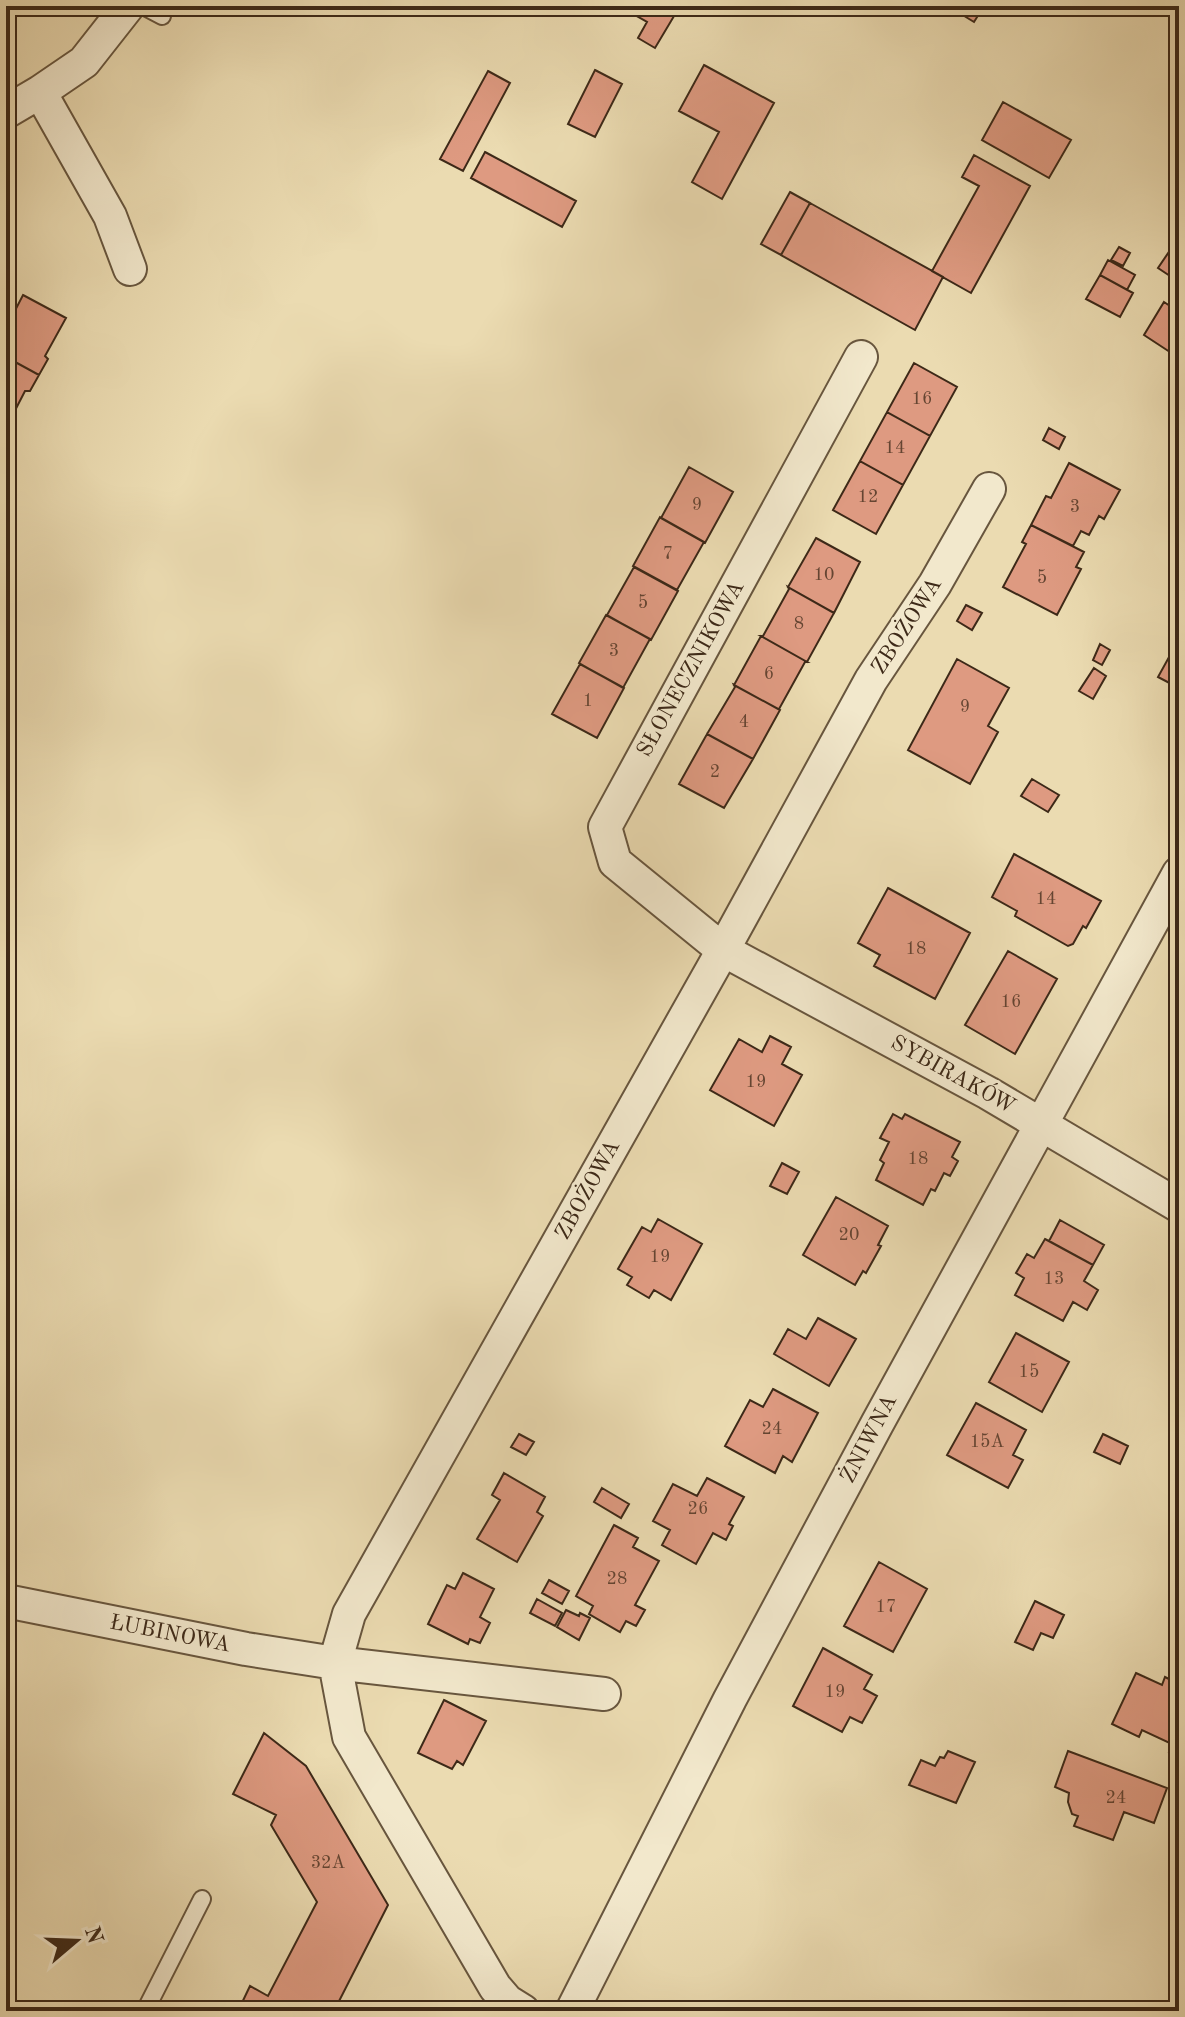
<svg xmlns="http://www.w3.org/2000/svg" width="1185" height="2017" font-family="'Old Standard TT',serif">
	<rect width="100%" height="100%" fill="#ebdbb1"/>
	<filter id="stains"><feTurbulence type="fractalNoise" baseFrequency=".0025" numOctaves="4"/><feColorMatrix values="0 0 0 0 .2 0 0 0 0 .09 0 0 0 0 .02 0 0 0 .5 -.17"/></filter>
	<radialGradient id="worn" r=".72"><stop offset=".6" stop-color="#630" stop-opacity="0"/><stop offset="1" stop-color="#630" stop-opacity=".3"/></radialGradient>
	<path fill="#de9a81" stroke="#3d2918" stroke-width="2" d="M 213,6 L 235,6 L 230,15 Z
		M 619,6 L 680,6 L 655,48 L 638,38 L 647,22 Z
		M 948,6 L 984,6 L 974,22 Z
		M 704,65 L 774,103 L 722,199 L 692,182 L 719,132 L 679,111 Z
		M 595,70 L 622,84 L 595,137 L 568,124 Z
		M 488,71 L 510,83 L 463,171 L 440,159 Z
		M 1003,102 L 1071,140 L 1049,178 L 982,140 Z
		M 485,152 L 576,201 L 562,227 L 471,178 Z
		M 974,155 L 1030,186 L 971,293 L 932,271 L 979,186 L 962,177 Z
		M 790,192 L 810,203 L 781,255 L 761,244 Z
		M 810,203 L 943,277 L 915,330 L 781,255 Z
		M 1179,237 L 1179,282 L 1158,268 Z
		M 1119,247 L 1130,253 L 1123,266 L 1111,260 Z
		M 1108,260 L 1135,275 L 1127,290 L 1100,275 Z
		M 1100,275 L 1133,293 L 1120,317 L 1086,299 Z
		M 23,295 L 66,318 L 45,356 L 48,359 L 39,375 L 6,357 L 6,344 L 9,338 L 6,336 L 6,328 Z
		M 1164,302 L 1179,312 L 1179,358 L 1144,335 Z
		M 6,357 L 39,375 L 30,391 L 25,391 L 6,428 Z
		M 914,363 L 957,387 L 930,436 L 887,412 Z
		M 887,412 L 930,436 L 903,485 L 860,461 Z
		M 1049,428 L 1065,437 L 1059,449 L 1043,440 Z
		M 860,461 L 903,485 L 876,534 L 833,510 Z
		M 1069,463 L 1120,490 L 1104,519 L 1099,516 L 1089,535 L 1081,531 L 1073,546 L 1031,525 L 1046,496 L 1051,498 Z
		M 689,467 L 733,492 L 705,543 L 661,518 Z
		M 660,517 L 704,542 L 677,590 L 633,566 Z
		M 1031,525 L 1084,552 L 1076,567 L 1081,569 L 1057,615 L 1003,587 L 1026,544 L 1022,542 Z
		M 816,538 L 860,562 L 834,613 L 788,587 Z
		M 634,567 L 678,591 L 651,640 L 607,615 Z
		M 788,587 L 834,613 L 807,662 L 761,636 L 763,636 L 789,589 Z
		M 966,605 L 982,613 L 972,630 L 957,621 Z
		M 606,615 L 650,639 L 623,688 L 579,663 Z
		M 761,636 L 807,662 L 805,662 L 779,709 L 780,710 L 734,685 Z
		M 1179,639 L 1179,688 L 1158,677 Z
		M 1100,644 L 1110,650 L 1102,665 L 1093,660 Z
		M 957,659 L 1009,688 L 988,726 L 998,732 L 970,784 L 908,750 Z
		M 580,664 L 624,688 L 597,738 L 552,714 Z
		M 1094,668 L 1106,676 L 1093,699 L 1079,691 Z
		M 734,685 L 780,710 L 753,759 L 707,734 L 735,687 Z
		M 707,734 L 753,759 L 724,808 L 679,784 Z
		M 1032,779 L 1059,795 L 1048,812 L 1021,796 Z
		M 1014,854 L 1101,901 L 1086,928 L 1083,926 L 1073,944 L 1068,946 L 1015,916 L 1017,911 L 992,897 Z
		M 888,888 L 970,933 L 935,999 L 874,966 L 880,955 L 858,943 Z
		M 1008,951 L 1057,979 L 1015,1054 L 965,1025 Z
		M 770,1036 L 791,1047 L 782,1064 L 802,1075 L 774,1126 L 710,1090 L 739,1039 L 762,1052 Z
		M 893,1114 L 902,1119 L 905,1114 L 960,1142 L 952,1157 L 958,1161 L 950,1176 L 944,1173 L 935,1191 L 931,1189 L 923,1205 L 876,1180 L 884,1163 L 880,1160 L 889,1142 L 880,1138 Z
		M 782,1163 L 799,1172 L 787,1194 L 770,1186 Z
		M 836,1197 L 888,1226 L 878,1245 L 881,1246 L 866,1273 L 863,1271 L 855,1285 L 803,1255 Z
		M 658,1219 L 702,1244 L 671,1300 L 654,1290 L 649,1298 L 627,1285 L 632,1277 L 618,1269 L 642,1227 L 651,1232 Z
		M 1060,1220 L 1104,1245 L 1093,1265 L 1049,1241 Z
		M 1045,1239 L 1093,1265 L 1084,1281 L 1098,1290 L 1087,1310 L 1073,1302 L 1063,1321 L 1015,1295 L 1024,1278 L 1016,1273 L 1027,1254 L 1034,1258 Z
		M 818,1318 L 856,1339 L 829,1386 L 774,1354 L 788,1329 L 806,1339 Z
		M 1016,1333 L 1069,1362 L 1042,1412 L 989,1382 Z
		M 773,1389 L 818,1413 L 792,1462 L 783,1456 L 775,1473 L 725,1446 L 750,1400 L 763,1407 Z
		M 976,1403 L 1026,1430 L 1013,1455 L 1023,1460 L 1008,1488 L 947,1455 Z
		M 519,1434 L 534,1442 L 526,1455 L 511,1447 Z
		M 1103,1434 L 1128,1446 L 1120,1464 L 1094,1452 Z
		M 504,1473 L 545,1497 L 537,1512 L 543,1516 L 517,1562 L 477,1539 L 500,1500 L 492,1495 Z
		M 707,1478 L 744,1497 L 729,1524 L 733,1526 L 726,1540 L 713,1533 L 696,1564 L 662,1545 L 670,1530 L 653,1521 L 673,1484 L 697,1496 Z
		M 602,1488 L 629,1504 L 621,1518 L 594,1502 Z
		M 614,1525 L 638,1538 L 633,1547 L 659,1561 L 635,1605 L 645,1610 L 636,1626 L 626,1621 L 620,1632 L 589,1614 L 593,1606 L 576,1596 Z
		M 879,1562 L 927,1589 L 893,1652 L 844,1626 Z
		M 463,1573 L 494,1589 L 480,1617 L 490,1623 L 480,1643 L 470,1639 L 468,1644 L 428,1624 L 447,1585 L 455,1589 Z
		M 549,1580 L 569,1591 L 562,1604 L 542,1593 Z
		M 537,1599 L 562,1613 L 555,1626 L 530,1613 Z
		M 1035,1601 L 1064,1615 L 1053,1638 L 1041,1633 L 1033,1650 L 1015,1642 Z
		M 566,1610 L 579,1616 L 580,1613 L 590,1618 L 579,1640 L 557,1627 Z
		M 823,1648 L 872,1675 L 864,1689 L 877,1696 L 862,1723 L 850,1717 L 842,1732 L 793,1706 Z
		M 1136,1673 L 1162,1685 L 1165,1677 L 1179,1684 L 1177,1693 L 1179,1693 L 1179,1756 L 1169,1752 L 1172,1744 L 1142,1730 L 1139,1737 L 1112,1724 Z
		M 444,1700 L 486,1721 L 463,1765 L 457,1761 L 452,1769 L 418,1753 Z
		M 264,1733 L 306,1766 L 388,1905 L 334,2011 L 238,2011 L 250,1986 L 268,1996 L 317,1902 L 271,1825 L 276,1815 L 233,1794 Z
		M 948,1751 L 975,1762 L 956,1803 L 909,1785 L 921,1760 L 935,1766 L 940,1757 L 944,1758 Z
		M 1068,1751 L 1167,1788 L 1154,1823 L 1124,1812 L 1113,1840 L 1074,1826 L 1078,1816 L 1072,1814 L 1068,1802 L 1069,1793 L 1055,1787 Z"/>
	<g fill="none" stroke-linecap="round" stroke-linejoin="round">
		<g stroke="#68563e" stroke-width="20">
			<path id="lane" d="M 143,6 L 162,16
				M 145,2011 L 202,1899"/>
		</g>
		<g stroke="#68563e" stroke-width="36">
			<path id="street" d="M 40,92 L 110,216 L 130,269
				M 6,112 L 40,92 L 84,62 L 128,6
				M 861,357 L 605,827 L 615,862 L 723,950 L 988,1093 L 1179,1206
				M 6,1601 L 246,1649 L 335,1663 L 349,1737 L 495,1987 L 507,2001 L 523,2011
				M 604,1694 L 335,1663 L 349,1614 L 723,950 L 871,680 L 935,584 L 989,489
				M 572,2011 L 730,1699 L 877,1424 L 1179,873"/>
		</g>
		<use href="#lane" stroke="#f2e8cc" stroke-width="16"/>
		<use href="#street" stroke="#f2e8cc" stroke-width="32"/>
	</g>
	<g text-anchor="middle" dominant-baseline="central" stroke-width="6" stroke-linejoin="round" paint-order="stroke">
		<g font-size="18" fill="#654532">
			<text x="922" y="399">16</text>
			<text x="895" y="448">14</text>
			<text x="868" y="497">12</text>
			<text x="697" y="505">9</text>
			<text x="1075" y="507">3</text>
			<text x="668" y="554">7</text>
			<text x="824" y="575">10</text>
			<text x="1042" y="578">5</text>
			<text x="643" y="603">5</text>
			<text x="799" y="624">8</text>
			<text x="614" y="651">3</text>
			<text x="769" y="674">6</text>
			<text x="588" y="701">1</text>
			<text x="965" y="707">9</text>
			<text x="744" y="722">4</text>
			<text x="715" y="772">2</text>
			<text x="1046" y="899">14</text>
			<text x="916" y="949">18</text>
			<text x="1011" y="1002">16</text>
			<text x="756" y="1082">19</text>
			<text x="918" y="1159">18</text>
			<text x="849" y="1235">20</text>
			<text x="660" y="1257">19</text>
			<text x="1054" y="1279">13</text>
			<text x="1029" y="1372">15</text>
			<text x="772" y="1429">24</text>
			<text x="987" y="1442">15A</text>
			<text x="698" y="1509">26</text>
			<text x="617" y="1579">28</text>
			<text x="886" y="1607">17</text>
			<text x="835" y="1692">19</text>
			<text x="1116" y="1798">24</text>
			<text x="328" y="1863">32A</text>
		</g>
		<g font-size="22" fill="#3d2918" stroke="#f2e8cc">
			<text transform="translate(907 626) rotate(-57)">ZBOŻOWA</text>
			<text transform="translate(691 669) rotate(-61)">SŁONECZNIKOWA</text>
			<text transform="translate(953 1075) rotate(29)">SYBIRAKÓW</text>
			<text transform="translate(588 1190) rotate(-61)">ZBOŻOWA</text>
			<text transform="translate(869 1439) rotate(-62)">ŻNIWNA</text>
			<text transform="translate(170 1634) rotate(11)">ŁUBINOWA</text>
		</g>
	</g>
	<rect width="1185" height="2017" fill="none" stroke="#ebdbb1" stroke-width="32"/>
	<rect x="8" y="8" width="1169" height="2001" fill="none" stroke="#3d2918" stroke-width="4"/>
	<rect x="16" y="16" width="1153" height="1985" fill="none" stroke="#3d2918" stroke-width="2"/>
	<g transform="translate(76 1941) rotate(71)" stroke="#f2e8cc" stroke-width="6" paint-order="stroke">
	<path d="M0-6L14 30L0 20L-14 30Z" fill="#3d2918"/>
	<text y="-12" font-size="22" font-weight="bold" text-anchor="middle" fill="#3d2918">N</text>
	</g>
	<rect width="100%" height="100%" filter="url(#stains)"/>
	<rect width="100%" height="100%" fill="url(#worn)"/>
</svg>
